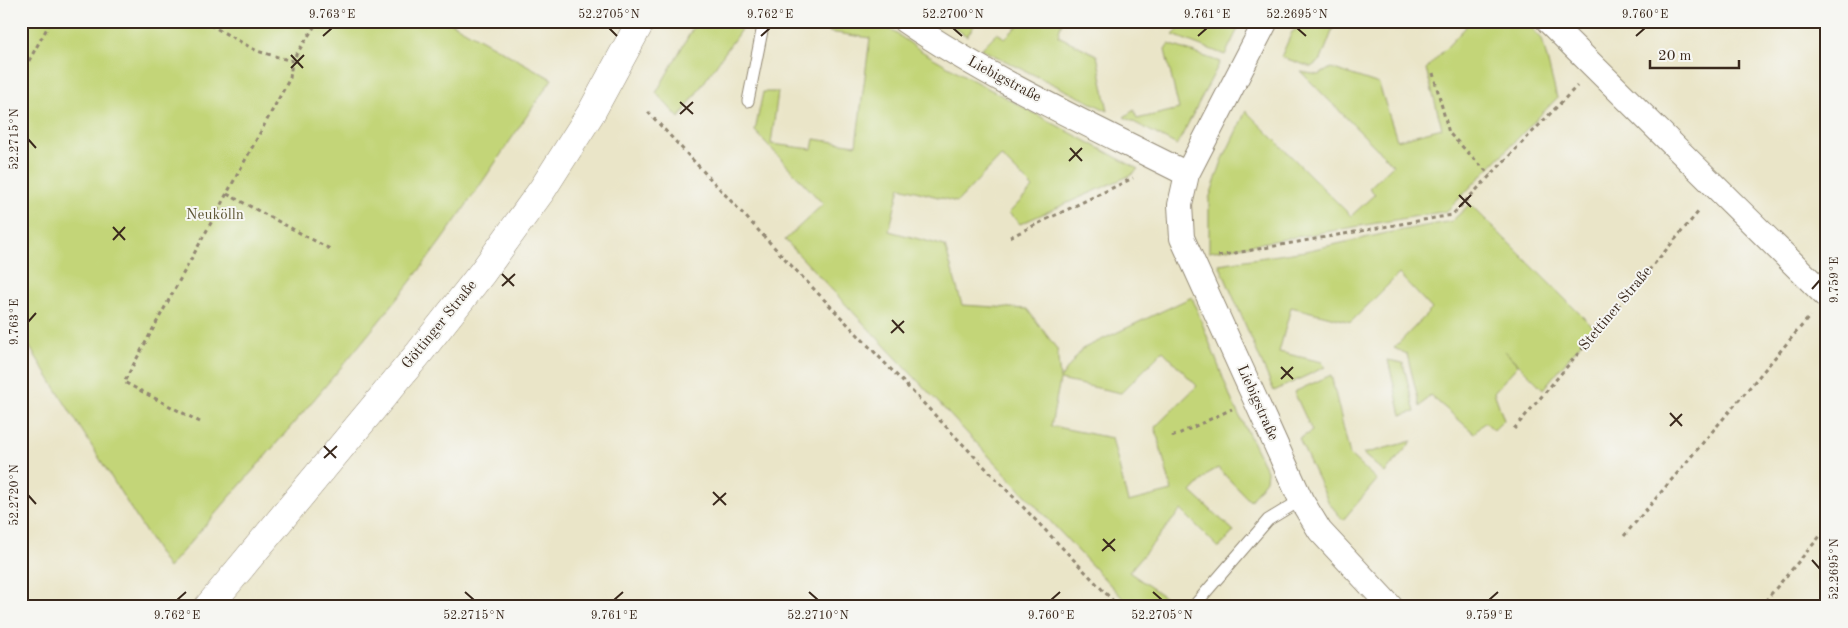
<svg xmlns="http://www.w3.org/2000/svg" width="1848" height="628" font-family="'Old Standard TT',serif">
	<rect width="100%" height="100%" fill="#f6f6f2"/>
	<filter id="ink" filterUnits="userSpaceOnUse"><feTurbulence type="fractalNoise" baseFrequency=".02" numOctaves="2"/><feDisplacementMap in="SourceGraphic" scale="10" xChannelSelector="R" yChannelSelector="G"/><feConvolveMatrix kernelMatrix="1 2 1 2 8 2 1 2 1" color-interpolation-filters="sRGB"/></filter>
	<filter id="wash" filterUnits="userSpaceOnUse"><feTurbulence type="fractalNoise" baseFrequency=".0096" numOctaves="4" result="noise"/><feDisplacementMap in="SourceGraphic" scale="20" xChannelSelector="R" yChannelSelector="G"/><feGaussianBlur stdDeviation="1.12" result="paint"/><feColorMatrix in="noise" values="0 0 0 0 0 0 0 0 0 0 0 0 0 0 0 0 0 1.4 0 .05"/><feComposite in="paint" operator="in"/></filter>
	<g filter="url(#wash)">
		<rect width="100%" height="100%" fill="#eae5c8"/>
		<path fill="#c3d578" stroke="#7f804b" fill-rule="evenodd" d="M 21,21 L 448,21 L 552,79 C 503,150 457,223 404,290 C 328,386 248,476 168,568 L 21,333 Z
			M 697,21 L 747,21 L 679,118 L 656,93 Z
			M 830,21 L 878,21 L 923,52 L 967,77 L 1138,169 L 1131,175 L 1020,224 L 1009,213 L 1033,188 L 1001,156 L 957,202 L 900,187 L 889,231 L 945,246 L 962,305 L 1027,309 L 1057,349 L 1060,379 L 1082,349 L 1192,297 L 1232,401 L 1267,471 L 1266,480 L 1250,501 L 1218,468 L 1209,473 L 1191,492 L 1234,531 L 1219,548 L 1181,510 L 1129,572 L 1172,602 L 1169,607 L 1131,607 L 785,240 L 823,204 L 755,131 L 763,92 L 778,92 L 771,144 L 812,149 L 814,139 L 856,145 L 870,38 L 829,32 ZM 1163,351 L 1197,386 L 1155,427 L 1172,491 L 1128,502 L 1112,438 L 1051,426 L 1060,380 L 1121,393 Z
			M 943,21 L 977,21 L 967,36 Z
			M 1023,21 L 1062,21 L 1058,36 L 1097,55 L 1108,111 L 981,49 L 997,33 L 1005,38 Z
			M 1187,21 L 1242,21 L 1225,55 L 1173,35 Z
			M 1308,21 L 1336,21 L 1321,60 L 1311,67 L 1281,57 L 1292,32 Z
			M 1358,21 L 1397,21 L 1391,28 L 1374,29 Z
			M 1460,21 L 1525,21 L 1542,39 L 1557,98 L 1447,211 L 1209,252 L 1209,199 L 1222,161 L 1246,111 L 1351,216 L 1375,194 L 1369,188 L 1393,165 L 1301,72 L 1319,75 L 1331,68 L 1379,84 L 1397,140 L 1442,128 L 1426,69 L 1466,27 Z
			M 1169,44 L 1220,62 L 1177,145 L 1124,117 L 1134,110 L 1137,119 L 1179,109 L 1165,50 Z
			M 1470,204 L 1594,328 L 1543,389 L 1505,351 L 1518,365 L 1494,392 L 1504,420 L 1494,430 L 1485,422 L 1474,433 L 1430,395 L 1420,407 L 1407,354 L 1394,348 L 1432,309 L 1399,274 L 1351,322 L 1291,307 L 1279,352 L 1322,362 L 1325,367 L 1274,391 L 1219,264 L 1305,251 L 1387,233 L 1452,221 Z
			M 1388,360 L 1403,363 L 1415,412 L 1401,415 Z
			M 1331,375 L 1350,455 L 1377,480 L 1343,520 L 1329,503 L 1299,439 L 1312,431 L 1294,392 Z
			M 1412,441 L 1385,473 L 1363,454 Z"/>
	</g>
	<g filter="url(#ink)">
		<g fill="none" stroke-linecap="round" stroke-linejoin="round">
			<g stroke="#928873" stroke-width="13">
				<path id="service" d="M 748,101 L 764,21
					M 1193,607 L 1268,520 L 1301,500"/>
			</g>
			<g stroke="#928873" stroke-width="26">
				<path id="minor" d="M 905,21 C 993,81 1092,126 1187,174
					M 1266,21 L 1187,174 L 1180,205 L 1182,238 L 1301,500 L 1320,531 L 1391,607
					M 1548,21 L 1827,297"/>
			</g>
			<g stroke="#928873" stroke-width="29">
				<path id="tertiary" d="M 208,607 L 419,353 L 482,273 L 542,190 L 591,113 L 641,21"/>
			</g>
			<path stroke="#928873" stroke-width="3" stroke-dasharray="4 4" stroke-linecap="butt" d="M 203,21 L 257,51 L 292,61 L 318,21
				M 1433,73 L 1449,133 L 1490,175
				M 21,75 L 51,21
				M 648,112 L 787,261 L 1119,607
				M 227,194 L 330,249
				M 1010,237 L 1133,178
				M 1218,256 L 1452,215 L 1577,86
				M 200,422 L 124,382 L 290,78 L 292,61
				M 1514,429 L 1700,210
				M 1172,437 L 1232,409
				M 1624,536 L 1810,316
				M 1760,607 L 1827,528"/>
			<use href="#service" stroke="#fff" stroke-width="11"/>
			<use href="#minor" stroke="#fff" stroke-width="24"/>
			<use href="#tertiary" stroke="#fff" stroke-width="28"/>
		</g>
	</g>
	<path fill="none" stroke="#3b2a1e" stroke-width="2" d="M 609,28 L 617,36M 953,28 L 962,36M 1297,28 L 1306,36M 323,36 L 332,28M 761,36 L 770,28M 1198,36 L 1207,28M 1636,36 L 1645,28M 291,55 L 303,68M 291,68 L 304,55M 680,102 L 693,114M 680,114 L 693,102M 28,139 L 36,148M 1070,148 L 1082,161M 1069,161 L 1082,148M 1459,195 L 1471,207M 1459,207 L 1471,195M 113,227 L 125,240M 113,240 L 125,227M 502,274 L 514,286M 502,286 L 515,274M 1812,289 L 1820,280M 892,320 L 904,333M 28,322 L 36,313M 891,333 L 904,321M 1281,367 L 1293,379M 1281,379 L 1293,367M 1670,413 L 1682,426M 1670,426 L 1682,414M 324,446 L 336,458M 324,458 L 337,446M 713,492 L 726,505M 28,495 L 36,504M 713,505 L 726,493M 1103,539 L 1115,551M 1102,551 L 1115,539M 1812,560 L 1820,569M 465,592 L 474,600M 809,592 L 818,600M 1153,592 L 1162,600M 177,600 L 186,592M 614,600 L 623,592M 1051,600 L 1060,592M 1489,600 L 1498,592"/>
	<g text-anchor="middle" dominant-baseline="central" stroke-width="4" stroke-linejoin="round" paint-order="stroke">
		<g font-size="15" fill="#3b2a1e" stroke="#f6f6f2">
			<text transform="translate(1004 80) rotate(28)">Liebigstraße</text>
			<text transform="translate(1616 309) rotate(-50)">Stettiner Straße</text>
			<text transform="translate(440 325) rotate(-51)">Göttinger Straße</text>
			<text transform="translate(1257 403) rotate(66)">Liebigstraße</text>
		</g>
		<g font-size="15" fill="#5d5534" stroke="#f6f6f2">
			<text x="215" y="215">Neukölln</text>
		</g>
	</g>
	<rect width="1848" height="628" fill="none" stroke="#f6f6f2" stroke-width="55"/>
	<path d="M1650 60v8h89v-8" fill="none" stroke="#3b2a1e" stroke-width="2.5"/>
	<text x="1658" y="60" font-size="15" fill="#3b2a1e" stroke="#f6f6f2" stroke-width="4" paint-order="stroke">20 m</text>
	<rect x="28" y="28" width="1792" height="572" fill="none" stroke="#3b2a1e" stroke-width="2"/>
	<g font-size="12" text-anchor="middle" fill="#3b2a1e">
		<text x="332" y="18">9.763°E</text>
		<text x="609" y="18">52.2705°N</text>
		<text x="770" y="18">9.762°E</text>
		<text x="953" y="18">52.2700°N</text>
		<text x="1207" y="18">9.761°E</text>
		<text x="1297" y="18">52.2695°N</text>
		<text x="1645" y="18">9.760°E</text>
		<text transform="translate(14 139) rotate(-90)" y="4">52.2715°N</text>
		<text transform="translate(1834 280) rotate(-90)" y="4">9.759°E</text>
		<text transform="translate(14 322) rotate(-90)" y="4">9.763°E</text>
		<text transform="translate(14 495) rotate(-90)" y="4">52.2720°N</text>
		<text transform="translate(1834 569) rotate(-90)" y="4">52.2695°N</text>
		<text x="177" y="619">9.762°E</text>
		<text x="474" y="619">52.2715°N</text>
		<text x="614" y="619">9.761°E</text>
		<text x="818" y="619">52.2710°N</text>
		<text x="1051" y="619">9.760°E</text>
		<text x="1162" y="619">52.2705°N</text>
		<text x="1489" y="619">9.759°E</text>
	</g>
</svg>
